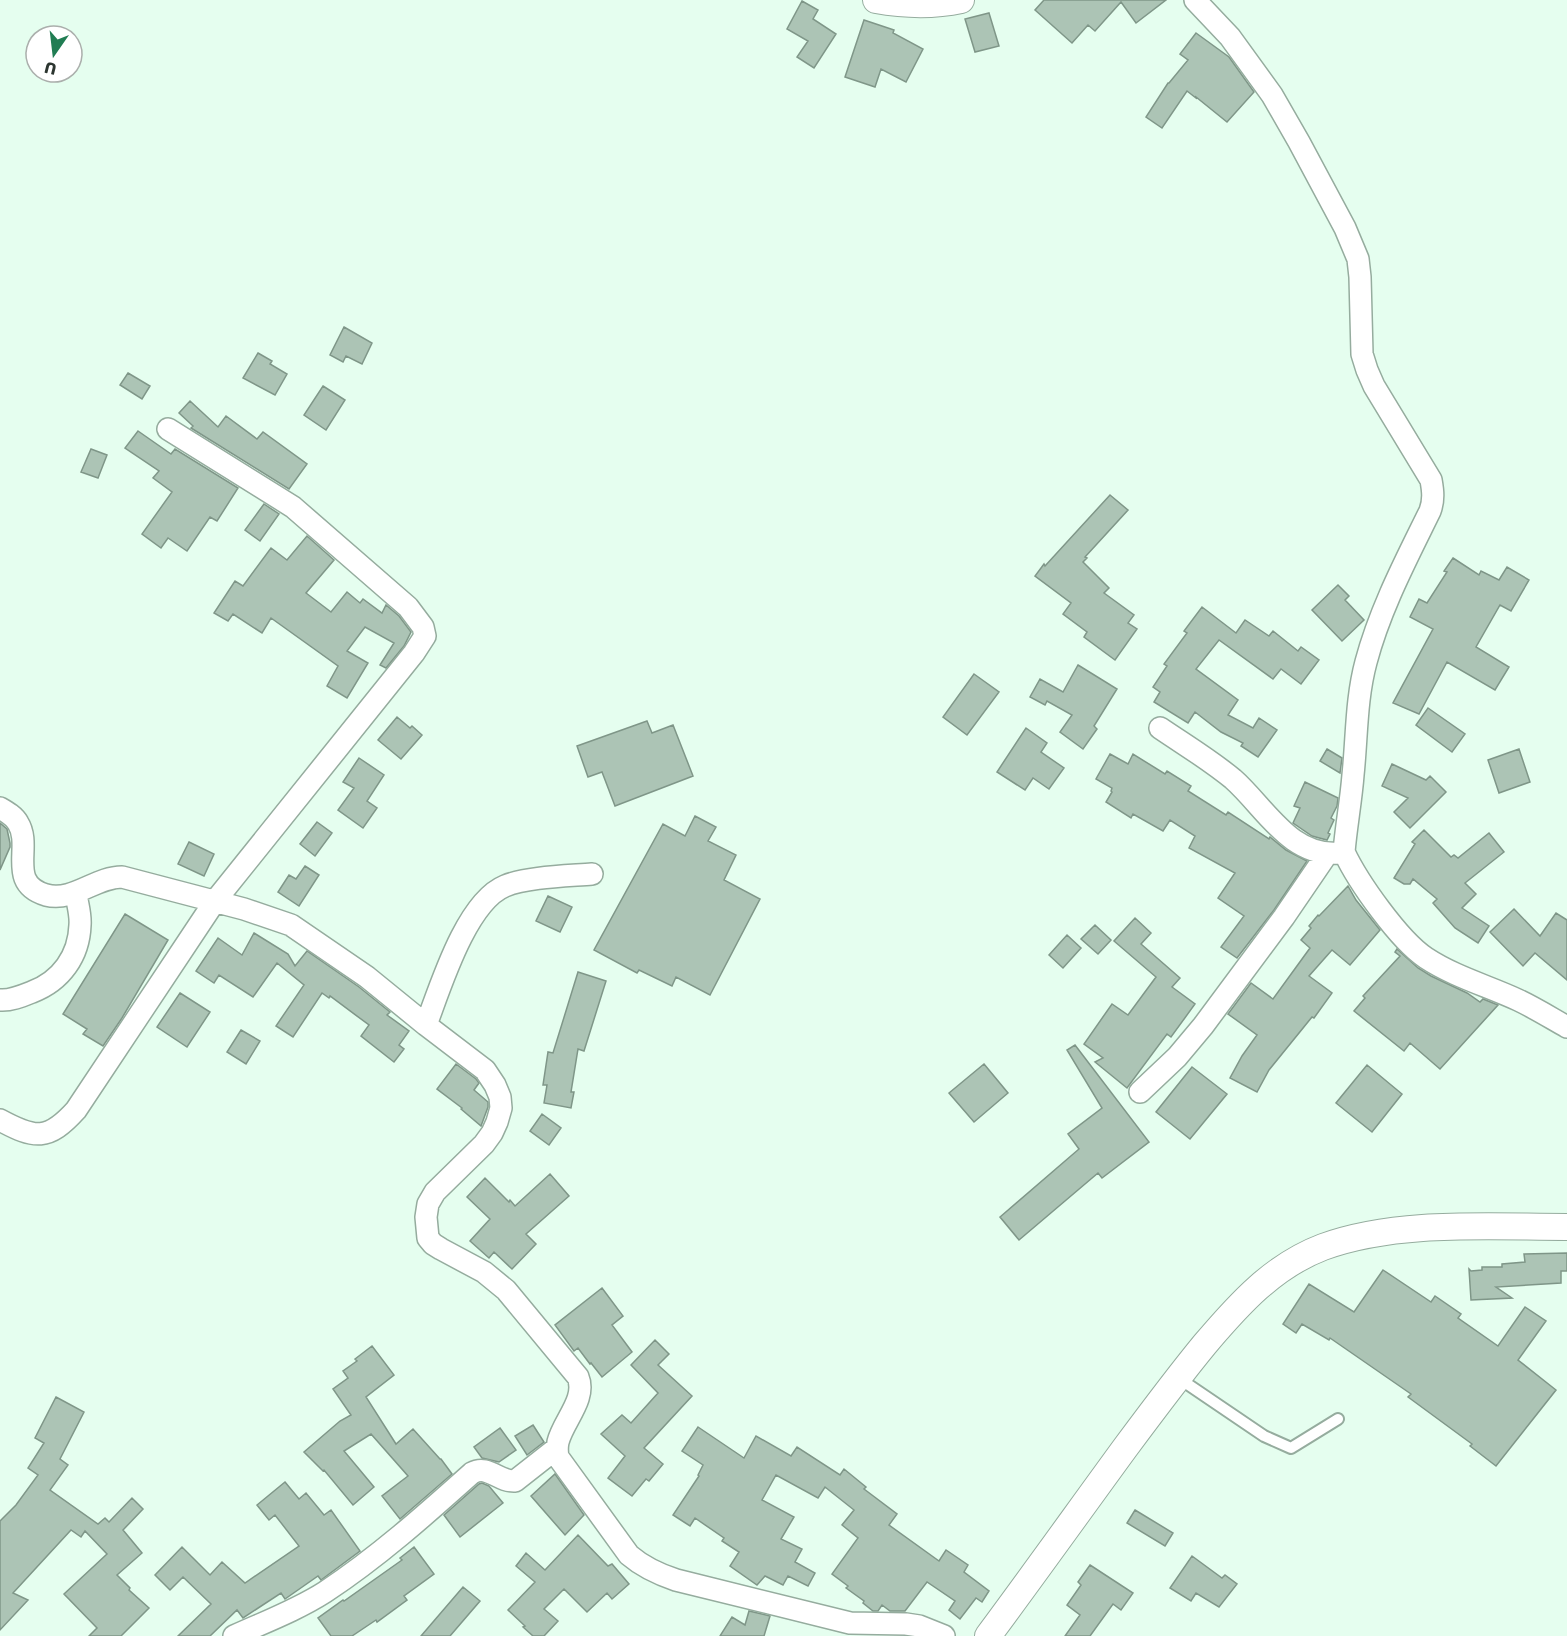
<svg xmlns="http://www.w3.org/2000/svg" width="1567" height="1636" font-family="Rubik,sans-serif">
	<rect width="100%" height="100%" fill="#e5feef"/>
	<path fill="#acc4b5" stroke="#7f9688" stroke-width="1.5" d="M 1044,0 L 1166,0 L 1136,23 L 1121,2 L 1095,31 L 1088,25 L 1072,43 L 1035,10 Z
		M 802,1 L 818,10 L 813,19 L 836,34 L 814,68 L 797,57 L 808,41 L 787,29 Z
		M 989,13 L 999,46 L 975,52 L 965,19 Z
		M 864,20 L 894,30 L 893,33 L 923,49 L 906,82 L 881,69 L 875,87 L 845,77 Z
		M 1196,33 L 1229,57 L 1254,92 L 1227,122 L 1196,97 L 1196,98 L 1187,91 L 1162,128 L 1146,117 L 1168,83 L 1169,83 L 1188,60 L 1180,54 Z
		M 344,327 L 372,343 L 362,364 L 346,356 L 343,362 L 330,355 Z
		M 258,353 L 272,361 L 270,364 L 287,374 L 275,395 L 243,378 Z
		M 128,373 L 150,386 L 142,399 L 120,385 Z
		M 323,386 L 345,400 L 326,430 L 304,415 Z
		M 190,401 L 218,427 L 226,416 L 257,439 L 263,432 L 307,464 L 289,489 L 191,428 L 193,426 L 179,413 Z
		M 138,431 L 171,454 L 175,449 L 238,488 L 217,521 L 210,517 L 187,551 L 168,538 L 161,548 L 142,534 L 172,492 L 153,478 L 159,471 L 125,448 Z
		M 91,449 L 107,455 L 98,478 L 81,472 Z
		M 1110,495 L 1128,510 L 1085,557 L 1087,558 L 1083,562 L 1109,588 L 1104,593 L 1134,615 L 1128,623 L 1137,629 L 1115,660 L 1084,637 L 1087,632 L 1063,614 L 1071,603 L 1035,576 L 1044,564 L 1045,566 Z
		M 264,504 L 279,514 L 260,541 L 245,530 Z
		M 307,536 L 334,560 L 306,593 L 331,612 L 347,592 L 360,603 L 363,599 L 382,613 L 386,605 L 399,616 L 411,632 L 404,646 L 386,668 L 380,665 L 394,643 L 365,627 L 347,651 L 368,663 L 347,698 L 327,686 L 338,666 L 271,618 L 262,633 L 233,614 L 228,621 L 214,613 L 235,581 L 243,586 L 271,548 L 287,560 Z
		M 1453,558 L 1479,575 L 1481,571 L 1499,580 L 1507,567 L 1529,580 L 1511,611 L 1500,605 L 1476,647 L 1509,667 L 1495,690 L 1447,662 L 1419,714 L 1393,703 L 1433,629 L 1410,617 L 1419,599 L 1427,603 L 1447,572 L 1444,571 Z
		M 1338,585 L 1349,596 L 1345,600 L 1364,620 L 1342,641 L 1312,610 Z
		M 1202,607 L 1236,633 L 1245,620 L 1269,636 L 1273,631 L 1298,651 L 1301,647 L 1319,660 L 1301,684 L 1281,669 L 1273,679 L 1219,640 L 1196,669 L 1238,700 L 1228,715 L 1253,728 L 1259,718 L 1277,730 L 1258,757 L 1241,746 L 1243,743 L 1221,732 L 1195,712 L 1188,723 L 1154,702 L 1160,692 L 1153,687 L 1167,666 L 1164,664 L 1187,633 L 1184,631 Z
		M 1078,665 L 1117,689 L 1094,726 L 1097,729 L 1083,749 L 1060,732 L 1072,715 L 1047,701 L 1045,705 L 1030,697 L 1040,679 L 1063,692 Z
		M 974,674 L 999,692 L 967,735 L 943,717 Z
		M 1428,708 L 1465,734 L 1452,752 L 1416,725 Z
		M 397,717 L 410,728 L 412,726 L 422,735 L 401,759 L 378,740 Z
		M 647,721 L 652,733 L 673,725 L 693,776 L 615,806 L 602,772 L 588,777 L 577,746 Z
		M 1026,728 L 1047,743 L 1041,752 L 1064,768 L 1049,789 L 1033,778 L 1025,790 L 997,772 Z
		M 1327,749 L 1342,758 L 1340,773 L 1320,761 Z
		M 1519,749 L 1530,782 L 1499,793 L 1488,760 Z
		M 1110,754 L 1128,764 L 1133,754 L 1165,774 L 1167,771 L 1191,786 L 1188,791 L 1226,815 L 1228,812 L 1269,839 L 1270,837 L 1286,850 L 1307,861 L 1274,910 L 1237,958 L 1221,947 L 1244,916 L 1218,898 L 1235,873 L 1189,848 L 1195,836 L 1170,820 L 1163,831 L 1133,814 L 1131,818 L 1106,802 L 1112,792 L 1111,791 L 1112,788 L 1096,779 Z
		M 359,758 L 384,775 L 367,801 L 377,808 L 363,828 L 338,810 L 354,788 L 343,782 Z
		M 1392,764 L 1426,780 L 1430,776 L 1446,792 L 1410,828 L 1394,812 L 1408,798 L 1382,786 Z
		M 1305,782 L 1338,798 L 1337,806 L 1331,818 L 1334,820 L 1328,833 L 1330,834 L 1327,840 L 1312,836 L 1293,823 L 1300,808 L 1294,806 Z
		M 695,816 L 716,827 L 708,841 L 736,855 L 724,880 L 760,899 L 710,995 L 676,977 L 672,986 L 639,970 L 637,973 L 594,950 L 663,824 L 685,836 Z
		M 317,822 L 332,833 L 315,856 L 300,844 Z
		M 0,823 L 7,829 L 10,843 L 10,847 L 0,870 Z
		M 1424,830 L 1451,857 L 1454,855 L 1458,858 L 1489,833 L 1504,852 L 1465,883 L 1476,894 L 1462,908 L 1489,926 L 1478,943 L 1455,928 L 1433,903 L 1437,899 L 1413,879 L 1410,884 L 1404,884 L 1394,878 L 1415,844 L 1412,842 Z
		M 189,842 L 214,854 L 204,876 L 178,864 Z
		M 305,866 L 319,875 L 299,906 L 278,892 L 289,875 L 296,879 Z
		M 1348,886 L 1356,900 L 1380,930 L 1350,965 L 1332,950 L 1309,976 L 1332,993 L 1314,1018 L 1312,1017 L 1269,1070 L 1257,1092 L 1230,1078 L 1242,1056 L 1257,1035 L 1228,1014 L 1251,983 L 1273,999 L 1310,948 L 1301,940 L 1311,928 L 1309,926 L 1318,915 L 1319,916 Z
		M 548,896 L 572,907 L 560,932 L 536,921 Z
		M 1514,909 L 1540,936 L 1556,913 L 1567,920 L 1567,980 L 1535,953 L 1523,966 L 1490,932 Z
		M 125,914 L 168,940 L 122,1018 L 103,1046 L 83,1034 L 87,1029 L 63,1014 Z
		M 1135,918 L 1151,933 L 1141,944 L 1180,978 L 1172,987 L 1195,1004 L 1171,1037 L 1167,1034 L 1127,1088 L 1095,1062 L 1103,1058 L 1084,1044 L 1112,1004 L 1128,1015 L 1156,977 L 1114,941 Z
		M 1095,925 L 1111,940 L 1098,954 L 1081,939 Z
		M 254,933 L 288,954 L 295,966 L 307,951 L 359,987 L 390,1012 L 387,1015 L 409,1031 L 399,1045 L 404,1049 L 394,1062 L 361,1036 L 369,1025 L 330,996 L 329,998 L 322,993 L 293,1037 L 276,1026 L 304,985 L 277,963 L 253,997 L 219,975 L 214,983 L 196,971 L 218,938 L 242,955 Z
		M 1067,935 L 1081,948 L 1063,968 L 1049,955 Z
		M 1397,949 L 1418,968 L 1431,976 L 1467,993 L 1480,1002 L 1483,999 L 1498,1005 L 1440,1069 L 1410,1043 L 1404,1051 L 1354,1011 L 1365,998 L 1363,996 L 1400,956 L 1395,952 Z
		M 578,972 L 606,981 L 584,1051 L 578,1049 L 571,1092 L 574,1092 L 571,1108 L 544,1103 L 547,1085 L 543,1085 L 548,1052 L 553,1053 Z
		M 180,993 L 210,1012 L 187,1047 L 157,1027 Z
		M 241,1030 L 260,1041 L 246,1064 L 227,1052 Z
		M 1075,1045 L 1149,1142 L 1102,1178 L 1098,1173 L 1019,1240 L 1000,1217 L 1079,1149 L 1068,1134 L 1102,1108 L 1067,1050 Z
		M 456,1064 L 476,1079 L 479,1083 L 474,1090 L 488,1102 L 488,1107 L 481,1126 L 461,1109 L 462,1108 L 437,1089 Z
		M 984,1064 L 1008,1093 L 974,1122 L 949,1093 Z
		M 1367,1065 L 1402,1094 L 1372,1132 L 1336,1103 Z
		M 1192,1067 L 1227,1094 L 1190,1139 L 1156,1112 Z
		M 542,1114 L 561,1128 L 549,1145 L 530,1131 Z
		M 550,1174 L 569,1196 L 526,1234 L 536,1244 L 512,1269 L 494,1252 L 489,1258 L 470,1241 L 490,1219 L 467,1197 L 485,1178 L 509,1202 L 510,1200 L 515,1206 Z
		M 1567,1253 L 1567,1271 L 1561,1271 L 1561,1283 L 1496,1287 L 1512,1298 L 1471,1300 L 1469,1269 L 1471,1271 L 1482,1270 L 1482,1267 L 1502,1267 L 1502,1264 L 1525,1262 L 1524,1254 Z
		M 1383,1270 L 1431,1302 L 1435,1296 L 1461,1314 L 1458,1318 L 1498,1346 L 1525,1307 L 1546,1321 L 1518,1360 L 1556,1390 L 1496,1466 L 1470,1446 L 1472,1444 L 1408,1397 L 1411,1394 L 1330,1338 L 1329,1340 L 1302,1324 L 1296,1333 L 1283,1324 L 1309,1284 L 1354,1312 Z
		M 602,1288 L 623,1316 L 612,1325 L 632,1352 L 602,1377 L 591,1363 L 590,1364 L 578,1348 L 574,1351 L 555,1325 Z
		M 655,1340 L 669,1354 L 658,1365 L 692,1396 L 644,1448 L 663,1464 L 649,1481 L 646,1479 L 632,1496 L 608,1478 L 625,1456 L 601,1434 L 622,1415 L 631,1423 L 658,1393 L 631,1365 Z
		M 372,1346 L 394,1375 L 366,1397 L 396,1444 L 413,1429 L 440,1459 L 441,1459 L 452,1474 L 400,1519 L 382,1496 L 408,1476 L 371,1434 L 344,1451 L 374,1487 L 353,1505 L 324,1470 L 323,1471 L 304,1452 L 340,1421 L 351,1415 L 333,1389 L 348,1378 L 343,1371 L 357,1361 L 355,1359 Z
		M 56,1397 L 84,1412 L 60,1459 L 68,1465 L 50,1490 L 98,1524 L 105,1518 L 109,1522 L 132,1498 L 143,1509 L 123,1530 L 142,1553 L 117,1575 L 130,1588 L 129,1590 L 149,1608 L 121,1636 L 89,1636 L 97,1628 L 64,1594 L 107,1554 L 85,1531 L 81,1537 L 71,1530 L 13,1593 L 28,1600 L 0,1630 L 0,1521 L 16,1505 L 38,1475 L 28,1468 L 44,1443 L 35,1438 Z
		M 533,1425 L 544,1442 L 527,1455 L 515,1436 Z
		M 698,1427 L 744,1458 L 756,1436 L 791,1456 L 797,1447 L 840,1475 L 844,1469 L 866,1487 L 864,1489 L 897,1514 L 889,1525 L 939,1561 L 946,1550 L 968,1565 L 964,1572 L 989,1591 L 982,1602 L 976,1598 L 960,1619 L 949,1610 L 955,1601 L 927,1582 L 905,1611 L 890,1611 L 882,1605 L 878,1611 L 873,1611 L 863,1603 L 864,1601 L 846,1588 L 848,1586 L 832,1574 L 858,1538 L 842,1525 L 854,1510 L 825,1487 L 818,1498 L 776,1475 L 762,1500 L 794,1517 L 781,1539 L 802,1549 L 795,1562 L 815,1573 L 808,1586 L 788,1576 L 783,1585 L 765,1576 L 757,1585 L 730,1566 L 739,1552 L 722,1541 L 724,1538 L 695,1518 L 690,1526 L 673,1515 L 699,1476 L 698,1475 L 703,1465 L 682,1451 Z
		M 500,1428 L 516,1450 L 499,1462 L 482,1458 L 474,1447 Z
		M 555,1474 L 584,1515 L 565,1535 L 531,1496 Z
		M 285,1482 L 299,1499 L 306,1493 L 324,1515 L 331,1510 L 360,1551 L 321,1580 L 318,1576 L 285,1599 L 281,1593 L 243,1618 L 237,1610 L 210,1636 L 178,1636 L 211,1604 L 183,1577 L 170,1590 L 155,1575 L 182,1547 L 210,1575 L 222,1562 L 245,1583 L 299,1546 L 275,1515 L 269,1520 L 257,1505 Z
		M 482,1483 L 489,1486 L 503,1503 L 460,1537 L 444,1515 L 479,1484 Z
		M 1135,1510 L 1173,1533 L 1165,1546 L 1127,1523 Z
		M 578,1535 L 608,1566 L 612,1564 L 629,1584 L 612,1599 L 607,1593 L 587,1612 L 564,1589 L 544,1609 L 558,1621 L 544,1636 L 533,1636 L 523,1627 L 525,1626 L 508,1610 L 535,1582 L 516,1566 L 526,1553 L 545,1570 Z
		M 414,1547 L 434,1574 L 404,1596 L 407,1600 L 377,1622 L 376,1620 L 352,1636 L 331,1636 L 318,1618 L 343,1600 L 344,1601 L 402,1560 L 400,1558 Z
		M 1192,1556 L 1222,1578 L 1225,1575 L 1237,1584 L 1219,1607 L 1196,1593 L 1191,1601 L 1170,1588 Z
		M 1090,1565 L 1133,1593 L 1121,1610 L 1113,1604 L 1090,1636 L 1065,1636 L 1080,1615 L 1067,1605 L 1081,1585 L 1078,1582 Z
		M 463,1587 L 480,1601 L 450,1636 L 421,1636 Z
		M 749,1611 L 770,1616 L 764,1636 L 720,1636 L 732,1617 L 745,1625 Z"/>
	<g fill="none" stroke-linecap="round" stroke-linejoin="round">
		<g stroke="#95ac9e" stroke-width="14">
			<path id="service" d="M 1177,1377 L 1264,1436 L 1291,1448 L 1338,1419"/>
		</g>
		<g stroke="#95ac9e" stroke-width="24">
			<path id="minor" d="M 1195,0 L 1230,37 L 1272,95 L 1299,142 L 1345,228 L 1358,259 L 1360,277 L 1362,354 L 1367,370 L 1374,386 L 1431,480 C 1433,491 1434,500 1430,511 C 1406,560 1380,609 1366,662 C 1356,699 1357,737 1353,775 C 1351,801 1346,827 1344,852 C 1358,882 1399,940 1426,958 C 1455,977 1488,986 1518,1000 C 1535,1008 1551,1018 1567,1027
				M 1160,728 C 1185,745 1210,760 1233,779 C 1265,807 1290,858 1340,853
				M 0,808 C 7,812 14,816 18,823 C 33,847 6,883 46,895 C 74,902 95,877 122,877 L 244,909 L 291,925 L 367,977 L 426,1025 L 485,1070 L 495,1085 L 500,1097 L 501,1108 L 497,1122 L 492,1133 L 484,1144 L 435,1192 L 428,1204 L 426,1217 L 428,1238 L 433,1244 L 441,1249 L 484,1272 L 506,1290 L 578,1377 C 587,1399 563,1421 558,1442 C 557,1447 557,1452 558,1457 L 629,1555 C 643,1567 658,1574 676,1580 L 850,1623 L 906,1624 L 919,1626 L 944,1636
				M 0,1000 C 10,1001 22,996 32,992 C 61,981 79,956 80,925 C 81,914 77,903 76,893
				M 426,1025 C 440,988 466,902 505,886 C 526,877 568,876 592,874
				M 1140,1092 L 1177,1057 L 1203,1026 L 1284,917 L 1327,854
				M 0,1120 C 35,1139 48,1141 76,1110 L 215,901 L 414,653 L 425,636 L 423,627 L 408,607 L 293,507 L 168,429
				M 234,1636 C 265,1622 297,1610 325,1592 C 378,1557 425,1515 472,1473 C 488,1464 498,1482 515,1481 L 557,1448"/>
		</g>
		<g stroke="#95ac9e" stroke-width="28">
			<path id="tertiary" d="M 876,0 C 904,5 933,6 961,0
				M 988,1636 C 1034,1574 1079,1511 1125,1448 C 1151,1413 1177,1378 1205,1344 C 1239,1304 1273,1266 1323,1247 C 1397,1220 1489,1227 1567,1227"/>
		</g>
		<use href="#service" stroke="#fff" stroke-width="10"/>
		<use href="#minor" stroke="#fff" stroke-width="21"/>
		<use href="#tertiary" stroke="#fff" stroke-width="26"/>
	</g>
	<g transform="translate(54 54) rotate(194)"><circle r="28" fill="#ffffff" stroke="#abafac" stroke-width="1.5"/>
	<path d="M0-4.5L10 22L0 15L-10 22Z" fill="#217d53"/>
	<text y="-9" font-size="16" font-weight="bold" text-anchor="middle" fill="#2c3630">U</text>
	</g>
</svg>
